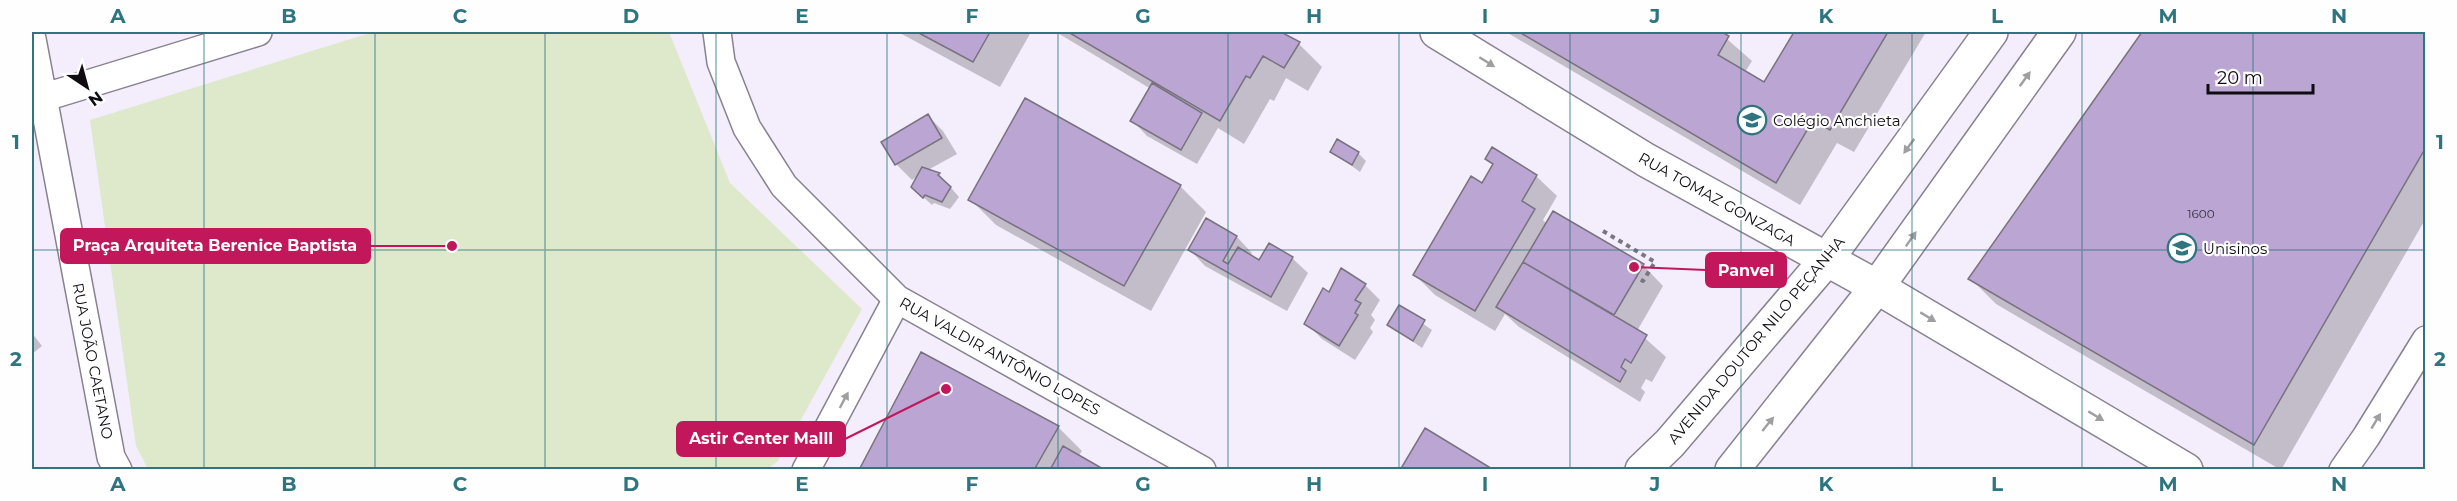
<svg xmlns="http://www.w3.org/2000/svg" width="2457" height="501" font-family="Montserrat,sans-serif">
	<rect width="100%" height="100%" fill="#f4edfc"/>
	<path fill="#dde9ca" d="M 373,32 L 669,32 L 730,183 L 862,309 L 778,461 L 766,470 L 148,469 L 136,446 L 90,120 Z"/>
	<path fill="#0003" d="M 898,32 L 1031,32 L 1000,87 Z
		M 1056,32 L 1278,32 L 1299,44 L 1322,67 L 1308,91 L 1286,78 L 1274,101 L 1270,99 L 1244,144 L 1218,128 L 1197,164 L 1147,136 L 1132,120 L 1151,89 Z
		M 1506,32 L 1719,32 L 1752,61 L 1745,72 L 1765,84 L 1796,32 L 1926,32 L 1854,152 L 1837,143 L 1800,205 Z
		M 2143,32 L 2426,32 L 2426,218 L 2281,470 L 1996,304 L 1970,278 Z
		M 928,116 L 943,131 L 957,154 L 928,170 L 939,174 L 959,197 L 950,209 L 934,203 L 932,205 L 921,195 L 918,176 L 912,180 L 896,164 L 883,142 Z
		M 1331,151 L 1358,153 L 1366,161 L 1360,172 Z
		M 1487,159 L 1536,176 L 1557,196 L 1543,220 L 1547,224 L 1643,265 L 1663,286 L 1637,331 L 1666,357 L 1652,382 L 1646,379 L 1641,388 L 1645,392 L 1640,402 L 1519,327 L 1505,314 L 1495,331 L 1435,295 L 1415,275 L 1483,185 L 1494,166 Z
		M 1180,186 L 1206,212 L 1151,311 L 996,225 L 970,199 Z
		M 1206,220 L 1237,237 L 1252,253 L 1250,256 L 1260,262 L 1292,258 L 1308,273 L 1287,311 L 1205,266 L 1190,250 Z
		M 1365,285 L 1380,300 L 1371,315 L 1375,320 L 1370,328 L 1373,332 L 1355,360 L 1322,339 L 1306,323 L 1329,294 Z
		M 1399,307 L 1432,330 L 1422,348 L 1389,325 Z
		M 32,333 L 42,346 L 32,354 Z
		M 1058,427 L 1082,451 L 1078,457 L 1102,470 L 861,470 Z"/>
	<path fill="#bba5d2" stroke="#78727e" stroke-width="1.5" d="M 917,32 L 990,32 L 973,62 Z
		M 1068,32 L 1281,32 L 1300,42 L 1284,68 L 1263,56 L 1250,78 L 1246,76 L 1220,121 Z
		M 1519,32 L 1722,32 L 1729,36 L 1718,55 L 1764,82 L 1794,32 L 1888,32 L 1830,130 L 1813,120 L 1776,183 Z
		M 2142,32 L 2426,32 L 2426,147 L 2254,445 L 1968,279 Z
		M 1152,83 L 1202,113 L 1181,150 L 1130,121 Z
		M 1025,98 L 1181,185 L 1124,286 L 968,200 Z
		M 928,114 L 942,138 L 895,165 L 881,142 Z
		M 1337,139 L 1359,152 L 1352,165 L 1330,152 Z
		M 1492,147 L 1537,175 L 1522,201 L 1535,209 L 1475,311 L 1413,275 L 1471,176 L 1482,183 L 1493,164 L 1485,159 Z
		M 922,167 L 940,173 L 938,175 L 951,187 L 942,202 L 925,195 L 923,198 L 911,187 Z
		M 1553,211 L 1644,264 L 1614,315 L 1523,262 Z
		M 1206,218 L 1237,236 L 1223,261 L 1228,264 L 1238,247 L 1259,260 L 1269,243 L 1293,257 L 1271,297 L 1188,250 Z
		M 1523,262 L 1647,335 L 1631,363 L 1625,359 L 1621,367 L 1626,371 L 1620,382 L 1496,307 Z
		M 1341,268 L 1366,284 L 1355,300 L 1361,303 L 1355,313 L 1358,315 L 1339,346 L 1304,324 L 1323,288 L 1329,292 Z
		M 1399,305 L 1425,320 L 1413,341 L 1387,325 Z
		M 921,352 L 1059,426 L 1034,470 L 859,470 Z
		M 1425,428 L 1494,470 L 1400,470 Z
		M 1063,446 L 1105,470 L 1050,470 Z"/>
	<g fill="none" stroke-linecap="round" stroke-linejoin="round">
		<g stroke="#88828f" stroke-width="30">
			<path id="minor" d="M 717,32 L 721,62 L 747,128 L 784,186 L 897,299 L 1202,470
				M 32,39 L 111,457 L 118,470
				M 42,98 L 258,32
				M 806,470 L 897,299
				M 2343,470 L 2366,437 L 2426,340"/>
		</g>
		<g stroke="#88828f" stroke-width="36">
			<path id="tertiary" d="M 1437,32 L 1646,160 L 1877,287 L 2186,470"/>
		</g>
		<g stroke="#88828f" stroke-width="36">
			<path id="secondary" d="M 1642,470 L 1670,443 L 1827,259 L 1991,32
				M 1732,470 L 1877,287 L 2059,32"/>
		</g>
		<path stroke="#7a757f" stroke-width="4" stroke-dasharray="4.5 4.5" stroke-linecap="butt" d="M 1603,231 L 1655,262 L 1643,281 L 1636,277"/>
		<use href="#minor" stroke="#fff" stroke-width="27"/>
		<use href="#tertiary" stroke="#fff" stroke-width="33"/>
		<use href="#secondary" stroke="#fff" stroke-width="33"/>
	</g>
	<defs><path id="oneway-solid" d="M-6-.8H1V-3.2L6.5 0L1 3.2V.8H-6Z" transform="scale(1.5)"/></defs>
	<g fill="#9f9ea0">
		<use href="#oneway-solid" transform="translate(1487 62) rotate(32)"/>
		<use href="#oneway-solid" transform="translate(2025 79) rotate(-54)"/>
		<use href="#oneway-solid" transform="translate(1909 146) rotate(126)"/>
		<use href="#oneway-solid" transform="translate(1911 239) rotate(-55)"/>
		<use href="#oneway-solid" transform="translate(1928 317) rotate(31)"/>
		<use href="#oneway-solid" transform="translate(844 400) rotate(-62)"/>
		<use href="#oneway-solid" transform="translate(2096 416) rotate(31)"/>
		<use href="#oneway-solid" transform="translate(2376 421) rotate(-59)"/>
		<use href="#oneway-solid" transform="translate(1768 424) rotate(-51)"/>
	</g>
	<path fill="none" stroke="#2e7580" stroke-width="1.5" stroke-opacity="0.55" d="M 204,32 L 204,470M 375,32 L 375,470M 545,32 L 545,470M 716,32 L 716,470M 887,32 L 887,470M 1058,32 L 1058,470M 1228,32 L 1228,470M 1399,32 L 1399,470M 1570,32 L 1570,470M 1741,32 L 1741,470M 1912,32 L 1912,470M 2082,32 L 2082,470M 2253,32 L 2253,470M 32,250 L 2426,250"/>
	<defs>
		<g id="school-ring" transform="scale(1.5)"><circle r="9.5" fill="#fefefe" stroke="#2e7580" stroke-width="1.5"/><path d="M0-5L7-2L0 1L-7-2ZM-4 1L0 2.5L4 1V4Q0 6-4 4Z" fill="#2e7580"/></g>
		<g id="university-ring" transform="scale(1.5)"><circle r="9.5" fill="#fefefe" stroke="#2e7580" stroke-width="1.5"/><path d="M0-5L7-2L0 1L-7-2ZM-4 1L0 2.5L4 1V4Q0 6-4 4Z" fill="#2e7580"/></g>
	</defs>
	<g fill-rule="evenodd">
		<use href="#school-ring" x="1752" y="120"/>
		<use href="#university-ring" x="2182" y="248"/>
	</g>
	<g text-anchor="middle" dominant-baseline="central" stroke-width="4.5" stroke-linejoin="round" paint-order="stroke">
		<g font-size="12" fill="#3a3241">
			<text x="2201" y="213">1600</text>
		</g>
		<g font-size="15" fill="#0f0c11" stroke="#fefefe" text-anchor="start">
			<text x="1773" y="120">Colégio Anchieta</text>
			<text x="2203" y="248">Unisinos</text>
		</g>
		<g font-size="15" fill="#0f0c11" stroke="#fefefe">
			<text transform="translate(1717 199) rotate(29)">RUA TOMAZ GONZAGA</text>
			<text transform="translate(1756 340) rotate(-50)">AVENIDA DOUTOR NILO PEÇANHA</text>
			<text transform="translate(1000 356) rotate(29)">RUA VALDIR ANTÔNIO LOPES</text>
			<text transform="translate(93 361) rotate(79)">RUA JOÃO CAETANO</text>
		</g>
	</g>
	<path fill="none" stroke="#c2185b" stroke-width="2" d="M452 246L370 246M1634 267L1706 270M946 389L845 439"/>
	<g fill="#c2185b" stroke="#fefefe" stroke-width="2">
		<circle cx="452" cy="246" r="6"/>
		<circle cx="1634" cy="267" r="6"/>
		<circle cx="946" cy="389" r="6"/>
	</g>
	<g fill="#c2185b" stroke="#c2185b" stroke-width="2">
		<rect x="61" y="229" width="309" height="34" rx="6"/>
		<rect x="1706" y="253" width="80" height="34" rx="6"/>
		<rect x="677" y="422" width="168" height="34" rx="6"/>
	</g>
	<g font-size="16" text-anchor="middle" font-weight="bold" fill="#fff">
		<text x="215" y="251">Praça Arquiteta Berenice Baptista</text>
		<text x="1746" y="276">Panvel</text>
		<text x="761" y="444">Astir Center Malll</text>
	</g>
	<rect width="2457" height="501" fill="none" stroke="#fefefe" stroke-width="66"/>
	<g transform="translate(87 87) rotate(144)" stroke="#fefefe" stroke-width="4.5" paint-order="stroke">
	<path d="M0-4.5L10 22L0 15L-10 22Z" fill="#0f0c11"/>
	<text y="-9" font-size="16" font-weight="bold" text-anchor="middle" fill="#0f0c11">N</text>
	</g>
	<path d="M2208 84v9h105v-9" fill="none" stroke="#0f0c11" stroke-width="3"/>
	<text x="2217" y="84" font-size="18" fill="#0f0c11" stroke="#fefefe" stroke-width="4.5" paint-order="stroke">20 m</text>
	<rect x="33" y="33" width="2391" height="435" fill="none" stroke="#2e7580" stroke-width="2"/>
	<g font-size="20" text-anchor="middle" font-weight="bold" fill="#2e7580">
		<text x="118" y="23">A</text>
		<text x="289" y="23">B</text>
		<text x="460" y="23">C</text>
		<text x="631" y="23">D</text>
		<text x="802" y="23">E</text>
		<text x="972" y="23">F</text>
		<text x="1143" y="23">G</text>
		<text x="1314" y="23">H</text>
		<text x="1485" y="23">I</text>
		<text x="1655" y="23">J</text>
		<text x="1826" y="23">K</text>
		<text x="1997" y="23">L</text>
		<text x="2168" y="23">M</text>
		<text x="2339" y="23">N</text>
		<text x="16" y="149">1</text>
		<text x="2440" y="149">1</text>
		<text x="16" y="366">2</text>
		<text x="2440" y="366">2</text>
		<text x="118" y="491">A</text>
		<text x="289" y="491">B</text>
		<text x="460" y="491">C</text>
		<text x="631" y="491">D</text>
		<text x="802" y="491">E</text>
		<text x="972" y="491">F</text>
		<text x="1143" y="491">G</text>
		<text x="1314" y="491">H</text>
		<text x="1485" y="491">I</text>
		<text x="1655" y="491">J</text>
		<text x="1826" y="491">K</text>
		<text x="1997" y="491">L</text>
		<text x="2168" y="491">M</text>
		<text x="2339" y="491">N</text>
	</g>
</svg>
